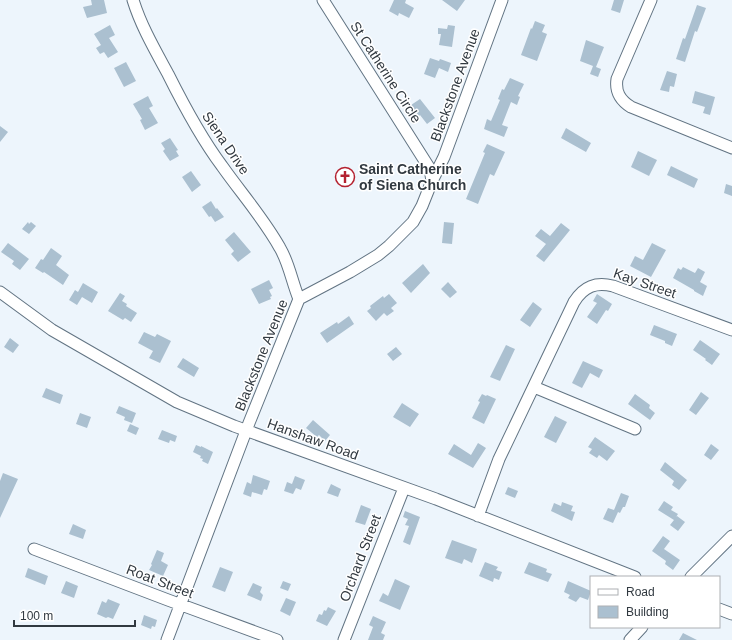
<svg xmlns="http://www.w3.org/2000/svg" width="732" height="640" font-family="Arial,sans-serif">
	<rect width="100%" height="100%" fill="#edf5fc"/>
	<path fill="#abc0d0" d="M 91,0 L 104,0 L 107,13 L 87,18 L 83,7 L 92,5 Z
		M 394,0 L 406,0 L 405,3 L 414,8 L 409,18 L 399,13 L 398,16 L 389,11 Z
		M 442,0 L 465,0 L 457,11 Z
		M 614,0 L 624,0 L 620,13 L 611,10 Z
		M 697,5 L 706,8 L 697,32 L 695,31 L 685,62 L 676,59 L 683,38 L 685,39 Z
		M 535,21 L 545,25 L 542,32 L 547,34 L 537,61 L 521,55 L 531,28 L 532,29 Z
		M 110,25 L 115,35 L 109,38 L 118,52 L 108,58 L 104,52 L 100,54 L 96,48 L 101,45 L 94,34 Z
		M 448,25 L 455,26 L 452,47 L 439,45 L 441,34 L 438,34 L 438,28 L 447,29 Z
		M 586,40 L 604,47 L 596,67 L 601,69 L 598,77 L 590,74 L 593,66 L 580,61 Z
		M 430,58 L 439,61 L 440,59 L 451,63 L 448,72 L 439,68 L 435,78 L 424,74 Z
		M 126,62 L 136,81 L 124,87 L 114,68 Z
		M 667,71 L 677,74 L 674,87 L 670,86 L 669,92 L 660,90 Z
		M 510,78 L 524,84 L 518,96 L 520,97 L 517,105 L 511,102 L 502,125 L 508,127 L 504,137 L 484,129 L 487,119 L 491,121 L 500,100 L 498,99 L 502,89 L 504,90 Z
		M 695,91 L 715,97 L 710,115 L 703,113 L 705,107 L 692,103 Z
		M 148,96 L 153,106 L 149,108 L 158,123 L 145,130 L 140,120 L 142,119 L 133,104 Z
		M 420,99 L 435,118 L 427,124 L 420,115 L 419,116 L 411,105 Z
		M 0,126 L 8,132 L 0,142 Z
		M 566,128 L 591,143 L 586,152 L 561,138 Z
		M 170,138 L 178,150 L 176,151 L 179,156 L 170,161 L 163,151 L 165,149 L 161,143 Z
		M 487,144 L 505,152 L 494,176 L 490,174 L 478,204 L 466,199 L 485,153 L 483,152 Z
		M 638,151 L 657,160 L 649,176 L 631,167 Z
		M 671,166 L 698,179 L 694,188 L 667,175 Z
		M 191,171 L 201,185 L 192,192 L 182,177 Z
		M 726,184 L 732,186 L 732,196 L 724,193 Z
		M 211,201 L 216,209 L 217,208 L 224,217 L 215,222 L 211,216 L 209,217 L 202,207 Z
		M 28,222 L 29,224 L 31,222 L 36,226 L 29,234 L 22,229 Z
		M 444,222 L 454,223 L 452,244 L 442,243 Z
		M 561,223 L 570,230 L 544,262 L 536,256 L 546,244 L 535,236 L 541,229 L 550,236 Z
		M 234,232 L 251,252 L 238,262 L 231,254 L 234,251 L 225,240 Z
		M 8,243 L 29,259 L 20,270 L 12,264 L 14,261 L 1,252 Z
		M 652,243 L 666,250 L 651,277 L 630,266 L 635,256 L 643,260 Z
		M 51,248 L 62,256 L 56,265 L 69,275 L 63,285 L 44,272 L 43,273 L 35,268 L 41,259 L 43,260 Z
		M 423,264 L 430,273 L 411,293 L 402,283 Z
		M 683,267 L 695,273 L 698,268 L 705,272 L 700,282 L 707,286 L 703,296 L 694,291 L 694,290 L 673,278 L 678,268 L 681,270 Z
		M 269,280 L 273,288 L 269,290 L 272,296 L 270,297 L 271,299 L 259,304 L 251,289 Z
		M 448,282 L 457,292 L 450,298 L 441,289 Z
		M 83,283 L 98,292 L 92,303 L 82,297 L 77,305 L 69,300 L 75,290 L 78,292 Z
		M 120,293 L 125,296 L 122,301 L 127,304 L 126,306 L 137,313 L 131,322 L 125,318 L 123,320 L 108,311 Z
		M 389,294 L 397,303 L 391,308 L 394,311 L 387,316 L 384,313 L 376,321 L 367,311 L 371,308 L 370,306 L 383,296 L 384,298 Z
		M 597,294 L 612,304 L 608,311 L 606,310 L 597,324 L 587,317 L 597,303 L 593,301 Z
		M 533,302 L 542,309 L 530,327 L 520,320 Z
		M 349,316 L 354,324 L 327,343 L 320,333 L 337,322 L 338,324 Z
		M 654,325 L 677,334 L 672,346 L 665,343 L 665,341 L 650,335 Z
		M 144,332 L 155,337 L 157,334 L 171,341 L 160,363 L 149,358 L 153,351 L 138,343 Z
		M 10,338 L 19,345 L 13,353 L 4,347 Z
		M 700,340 L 720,354 L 712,365 L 705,360 L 706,359 L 693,350 Z
		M 506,345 L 515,349 L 500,381 L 490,377 Z
		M 396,347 L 402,354 L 393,361 L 387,354 Z
		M 183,358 L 199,368 L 194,377 L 177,367 Z
		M 583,361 L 603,370 L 599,378 L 590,373 L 582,388 L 572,383 Z
		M 46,388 L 63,395 L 60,404 L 42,397 Z
		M 701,392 L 709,398 L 696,415 L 689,410 Z
		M 482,394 L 486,396 L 487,395 L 496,399 L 484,424 L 472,418 L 480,402 L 478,401 Z
		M 635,394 L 650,405 L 649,408 L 655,413 L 650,420 L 628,404 Z
		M 402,403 L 419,414 L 410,427 L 393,417 Z
		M 119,406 L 136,413 L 132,423 L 124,420 L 125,417 L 116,413 Z
		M 80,413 L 91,417 L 87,428 L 76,424 Z
		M 555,416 L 567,422 L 556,443 L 544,437 Z
		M 313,420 L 330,435 L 325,441 L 319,435 L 317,437 L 306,428 Z
		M 130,424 L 139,428 L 136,435 L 127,431 Z
		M 162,430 L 177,436 L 175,442 L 170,440 L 169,443 L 158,439 Z
		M 595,437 L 615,451 L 607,461 L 599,455 L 597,458 L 589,453 L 592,449 L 588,447 Z
		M 478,443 L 486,448 L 473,468 L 448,454 L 454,444 L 471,455 Z
		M 711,444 L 719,450 L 711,460 L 704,455 Z
		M 196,445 L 201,447 L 201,446 L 213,452 L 208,464 L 202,461 L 203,459 L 200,458 L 201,456 L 193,452 Z
		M 665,462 L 687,480 L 679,490 L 672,485 L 674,481 L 660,470 Z
		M 3,473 L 18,479 L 0,518 L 0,481 Z
		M 253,475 L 270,481 L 267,490 L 264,489 L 262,495 L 252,492 L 251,497 L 243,494 L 247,482 L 251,484 Z
		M 295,476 L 305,480 L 301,490 L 296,488 L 293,494 L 284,491 L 287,482 L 292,484 Z
		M 331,484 L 341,489 L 338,497 L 327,493 Z
		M 508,487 L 518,491 L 515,498 L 505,494 Z
		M 621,493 L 629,496 L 625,507 L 623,507 L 620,513 L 618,512 L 613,523 L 603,519 L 608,508 L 614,510 Z
		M 664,501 L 673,507 L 671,510 L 678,514 L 676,517 L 677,516 L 685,522 L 678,531 L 670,525 L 674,520 L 658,510 Z
		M 562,502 L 573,506 L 571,511 L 575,512 L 572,521 L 551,511 L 554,503 L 561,506 Z
		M 361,505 L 371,509 L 365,525 L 355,522 Z
		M 405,511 L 420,517 L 410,545 L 403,542 L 409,526 L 405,525 L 408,519 L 403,517 Z
		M 73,524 L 86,530 L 83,539 L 69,534 Z
		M 663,536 L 670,541 L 664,549 L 680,560 L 673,570 L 665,564 L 666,561 L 652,551 Z
		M 452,540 L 477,549 L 472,563 L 464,559 L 462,564 L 445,558 Z
		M 157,550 L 164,553 L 161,561 L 168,565 L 163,576 L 149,570 L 152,565 L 151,564 Z
		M 485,562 L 498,567 L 496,570 L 502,572 L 499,580 L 494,578 L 493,582 L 479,576 Z
		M 529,562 L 547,569 L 546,572 L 552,574 L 548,582 L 524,573 Z
		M 220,567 L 233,572 L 225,592 L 212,587 Z
		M 28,568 L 48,576 L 45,585 L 25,577 Z
		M 395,579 L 410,586 L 400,610 L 379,601 L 383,593 L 388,596 Z
		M 66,581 L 78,586 L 74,598 L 61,593 Z
		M 283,581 L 291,584 L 288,591 L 280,588 Z
		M 568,581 L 591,591 L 588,600 L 580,597 L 576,602 L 568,598 L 570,595 L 564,592 Z
		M 253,583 L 262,587 L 260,592 L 263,595 L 261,601 L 247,595 Z
		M 286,598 L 296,602 L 290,616 L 280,611 Z
		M 108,599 L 120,604 L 113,619 L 108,617 L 106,618 L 97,614 L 102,601 L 106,603 Z
		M 328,607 L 336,611 L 327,626 L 316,621 L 319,614 L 322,615 L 324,610 L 326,611 Z
		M 144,615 L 157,620 L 155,627 L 152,626 L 151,629 L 141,625 Z
		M 373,616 L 386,622 L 381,633 L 385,635 L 383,640 L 368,640 L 373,627 L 369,625 Z
		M 683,633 L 697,640 L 679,640 Z"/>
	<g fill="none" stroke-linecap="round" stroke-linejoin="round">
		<g stroke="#627483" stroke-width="13">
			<path id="minor" d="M 133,0 C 141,26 155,50 168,74 C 184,106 201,138 222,166 C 241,193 264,219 280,248 C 289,263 292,282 299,299
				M 323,0 L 430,169 L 432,181
				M 651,0 L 617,79 C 615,92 620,100 631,107 L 732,148
				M 0,292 L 52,330 L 177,402 L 234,426 L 436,499 L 635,577
				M 534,387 L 635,429
				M 478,516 L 499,459 L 574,302 C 584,286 596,282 613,286 L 732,330
				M 34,549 L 168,600 L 277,640
				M 691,577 L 732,536
				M 719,609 L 732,614
				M 167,640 L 249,423 L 299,299 L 350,272 L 378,255 L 389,246 L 413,222 L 422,206 L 432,181 L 444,157 L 502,0
				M 344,640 L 404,488
				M 630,640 L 642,627"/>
		</g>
		<use href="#minor" stroke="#fff" stroke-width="11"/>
	</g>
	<defs>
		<g id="church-ring" transform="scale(1)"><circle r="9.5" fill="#fff" stroke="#b42230" stroke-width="1.5"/><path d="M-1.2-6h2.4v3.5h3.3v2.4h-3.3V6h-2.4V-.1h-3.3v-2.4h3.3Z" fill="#b42230"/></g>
	</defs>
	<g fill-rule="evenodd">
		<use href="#church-ring" x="345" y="177"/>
	</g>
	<g text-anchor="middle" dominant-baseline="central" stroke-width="3" stroke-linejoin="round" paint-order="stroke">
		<g font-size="14" fill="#313940" stroke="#fff">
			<text transform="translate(386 72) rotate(57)">St Catherine Circle</text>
			<text transform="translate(455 85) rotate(-70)">Blackstone Avenue</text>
			<text transform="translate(226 143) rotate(56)">Siena Drive</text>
			<text transform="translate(645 283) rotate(19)">Kay Street</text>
			<text transform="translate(261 355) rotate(-68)">Blackstone Avenue</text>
			<text transform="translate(313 439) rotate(20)">Hanshaw Road</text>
			<text transform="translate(360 558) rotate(-69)">Orchard Street</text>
			<text transform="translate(160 581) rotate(21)">Roat Street</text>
		</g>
		<g font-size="14" font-weight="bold" fill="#313940" stroke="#fff" text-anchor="start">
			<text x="359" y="169">Saint Catherine<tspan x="359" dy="16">of Siena Church</tspan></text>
		</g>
	</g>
	<rect x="590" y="576" width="130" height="52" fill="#ffffff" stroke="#adb0b3"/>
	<rect x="598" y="589" width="20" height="6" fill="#ffffff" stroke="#adb0b3"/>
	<text x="626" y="596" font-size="12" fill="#313940">Road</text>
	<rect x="598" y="606" width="20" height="12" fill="#abc0d0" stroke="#adb0b3"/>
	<text x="626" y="616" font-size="12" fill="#313940">Building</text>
	<path d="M14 620v6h121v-6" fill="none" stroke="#313940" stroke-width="2"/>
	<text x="20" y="620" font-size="12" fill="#313940" stroke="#ffffff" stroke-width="3" paint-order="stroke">100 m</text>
</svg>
